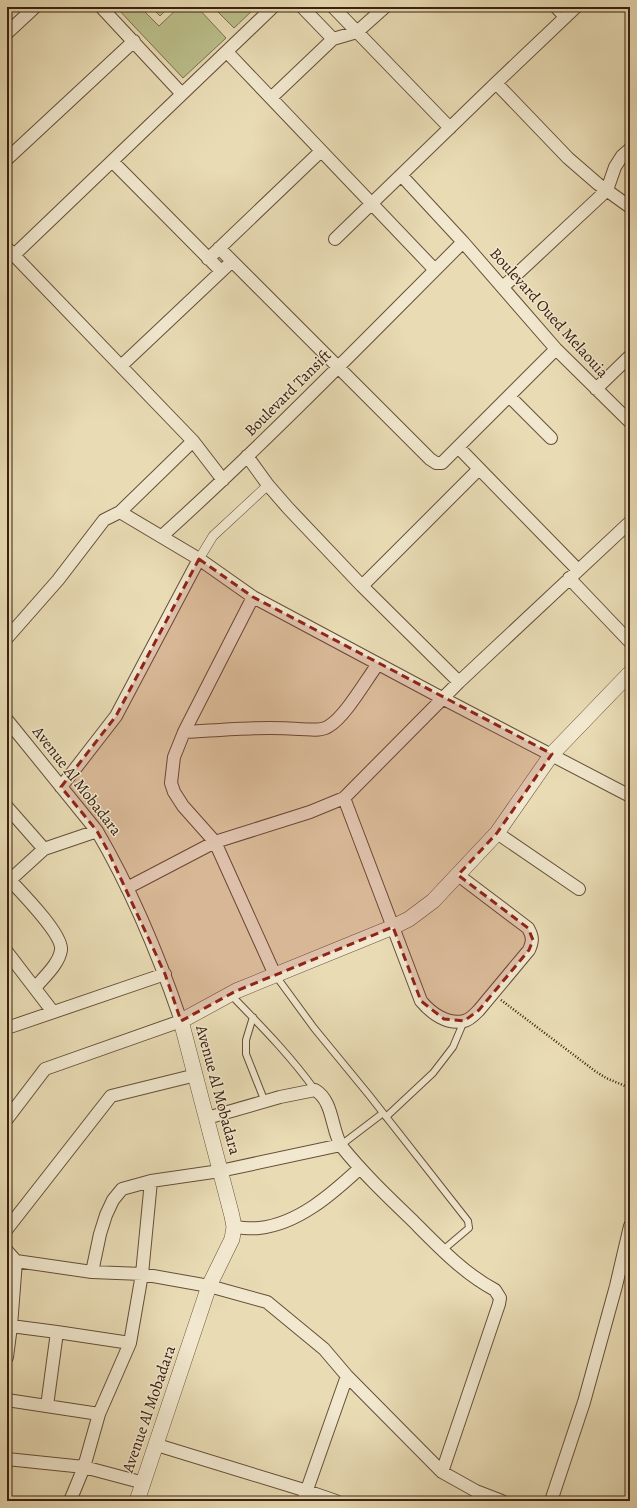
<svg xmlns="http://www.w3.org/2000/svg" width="637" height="1508" font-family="Alegreya,serif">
	<rect width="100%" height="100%" fill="#e9dcb5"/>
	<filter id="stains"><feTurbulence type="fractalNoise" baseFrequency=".005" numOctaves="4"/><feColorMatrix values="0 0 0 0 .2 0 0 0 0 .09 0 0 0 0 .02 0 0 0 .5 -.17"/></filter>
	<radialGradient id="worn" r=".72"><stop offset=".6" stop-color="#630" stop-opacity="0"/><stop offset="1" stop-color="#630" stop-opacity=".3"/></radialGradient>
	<path fill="#bbbf8b" stroke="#7a704d" d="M 116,7 L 140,7 L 159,26 L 179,7 L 197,7 L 226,38 L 183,78 Z
		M 151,7 L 169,7 L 160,16 Z
		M 213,7 L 256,7 L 234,28 Z"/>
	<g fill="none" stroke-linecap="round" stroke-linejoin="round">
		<g stroke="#654f38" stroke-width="8">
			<path id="service" d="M 552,7 L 563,19
				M 276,976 L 314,1028 L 369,1095 L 468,1221 L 469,1228 L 443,1250
				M 230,994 C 261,1026 289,1054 315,1090
				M 253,1017 L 246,1040 L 246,1054 L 265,1102
				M 386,1117 L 433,1073 L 453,1047 L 464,1021
				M 341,1145 L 383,1113"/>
		</g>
		<g stroke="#654f38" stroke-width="10">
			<path id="pedestrian" d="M 199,559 L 213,536 L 268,485"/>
		</g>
		<g stroke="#654f38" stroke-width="14">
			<path id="minor" d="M 101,7 L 182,94
				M 302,7 L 333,39
				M 333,7 L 450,128
				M 7,33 L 35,7
				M 227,52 L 435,270
				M 496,83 L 568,158 L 598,184 L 630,207
				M 271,98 L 333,39 L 357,32 L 385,7
				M 7,159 L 134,41
				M 112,161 L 221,271
				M 401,175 L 463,242 L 556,349 L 630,422
				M 335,239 L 496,83 L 576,7
				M 7,248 L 193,441 L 223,480
				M 219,248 L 430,459 L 436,463 L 442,463 L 458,447
				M 14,255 L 273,7
				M 208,259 L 321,151
				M 503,287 L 607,190 L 615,167 L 622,156 L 630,149
				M 556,349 L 458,447 L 578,570
				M 121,366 L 227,266
				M 596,389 L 630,356
				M 509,396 L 551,438
				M 247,456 L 268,485 L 288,508 L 362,586 L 459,682
				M 120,512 L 199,559 L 253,597 L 442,698 L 630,796
				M 162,536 C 266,442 364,341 463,242
				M 569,578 L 630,642
				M 362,586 L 479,469
				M 253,597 L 184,732 L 174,757 L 171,783 L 174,792 L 183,806 L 215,842 L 275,975
				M 7,638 L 58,580 L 104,520 L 120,512 L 193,441
				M 7,720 L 97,831 C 132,891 159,956 181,1021 L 45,1069 L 7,1119
				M 184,732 C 222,730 261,726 299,729 C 309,729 321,732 329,726 C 345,717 366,680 378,664
				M 61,787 L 116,716 L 199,559
				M 344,798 L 421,1001 C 431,1013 447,1025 464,1021 C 470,1020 475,1014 479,1010 L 529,950 C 533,941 533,937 528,928 L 458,875
				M 7,807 L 44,849
				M 497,833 L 579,889
				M 7,877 C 19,890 63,934 61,950 C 59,964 44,977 35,988
				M 10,880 L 44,849 L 97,831
				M 127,888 L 215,842 L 310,812 L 344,798 L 459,682 L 630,522
				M 7,952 L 53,1012
				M 7,1028 L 165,974
				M 207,1118 L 280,1097 L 315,1090 C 334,1101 331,1131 342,1147 C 363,1173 387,1196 411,1219 C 437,1245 463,1273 495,1290 L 500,1298 L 499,1304 L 442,1472
				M 234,1227 C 242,1228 251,1229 259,1228 C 298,1224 332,1194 360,1168
				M 7,1229 L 111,1096 L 196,1075
				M 7,1251 L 16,1261 L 92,1272 L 142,1274 L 209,1286 L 267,1302 L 324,1349 L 347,1376 L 442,1472 L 476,1491 L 502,1501
				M 92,1272 L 100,1234 L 106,1215 L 113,1200 L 122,1189 L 151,1181 L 220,1171 L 341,1145
				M 11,1326 L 57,1332 L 130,1343
				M 7,1357 L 11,1326 L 16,1261
				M 7,1400 L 99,1414
				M 47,1406 L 57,1332
				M 157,1445 L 307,1491 L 336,1501
				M 7,1459 L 84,1467 L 144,1483
				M 70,1501 L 84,1467 L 99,1414 L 130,1343 L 142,1274 L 151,1181
				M 303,1501 L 347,1376
				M 551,1501 L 584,1402 L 616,1286 L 630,1226"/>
		</g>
		<g stroke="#654f38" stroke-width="16">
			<path id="tertiary" d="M 137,1501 L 209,1286 L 232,1239 L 234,1227 L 232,1216 L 181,1021 L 236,991 L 393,927 L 409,919 L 433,901 L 497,833 L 552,754 L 630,673"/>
		</g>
		<path stroke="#39200f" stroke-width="2.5" stroke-dasharray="1 2" stroke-linecap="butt" d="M 501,1000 L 595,1071 L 606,1078 L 630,1088"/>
		<use href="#service" stroke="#f1e8cf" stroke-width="6"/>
		<use href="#pedestrian" stroke="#f1e8cf" stroke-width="9"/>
		<use href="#minor" stroke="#f1e8cf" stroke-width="12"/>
		<use href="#tertiary" stroke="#f1e8cf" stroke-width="15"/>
	</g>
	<path fill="#8f2418" fill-opacity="0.2" stroke="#8f2418" stroke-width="3" stroke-dasharray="8 5" stroke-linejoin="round" d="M 199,559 L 253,597 L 552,754 L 497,833 L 458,875 L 528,928 L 533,940 L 529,950 L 479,1010 L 464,1021 L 444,1019 L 421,1001 L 393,927 L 236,991 L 181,1021 L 165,974 L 108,851 L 97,831 L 61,787 L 116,716 Z"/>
	<g text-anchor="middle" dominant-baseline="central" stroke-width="3" stroke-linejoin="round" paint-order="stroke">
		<g font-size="16" fill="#39200f" stroke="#f1e8cf">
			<text transform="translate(549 313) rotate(48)">Boulevard Oued Melaouia</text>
			<text transform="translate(288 393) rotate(-45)">Boulevard Tansift</text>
			<text transform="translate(77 781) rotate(52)">Avenue Al Mobadara</text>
			<text transform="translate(218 1090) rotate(75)">Avenue Al Mobadara</text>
			<text transform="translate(149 1409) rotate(-71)">Avenue Al Mobadara</text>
		</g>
	</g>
	<rect width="637" height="1508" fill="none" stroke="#e9dcb5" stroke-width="24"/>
	<rect x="8" y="8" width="621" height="1492" fill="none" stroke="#39200f" stroke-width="2"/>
	<rect x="12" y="12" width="613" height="1484" fill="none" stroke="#39200f"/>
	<rect width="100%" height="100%" filter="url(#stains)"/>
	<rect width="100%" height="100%" fill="url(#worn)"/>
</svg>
